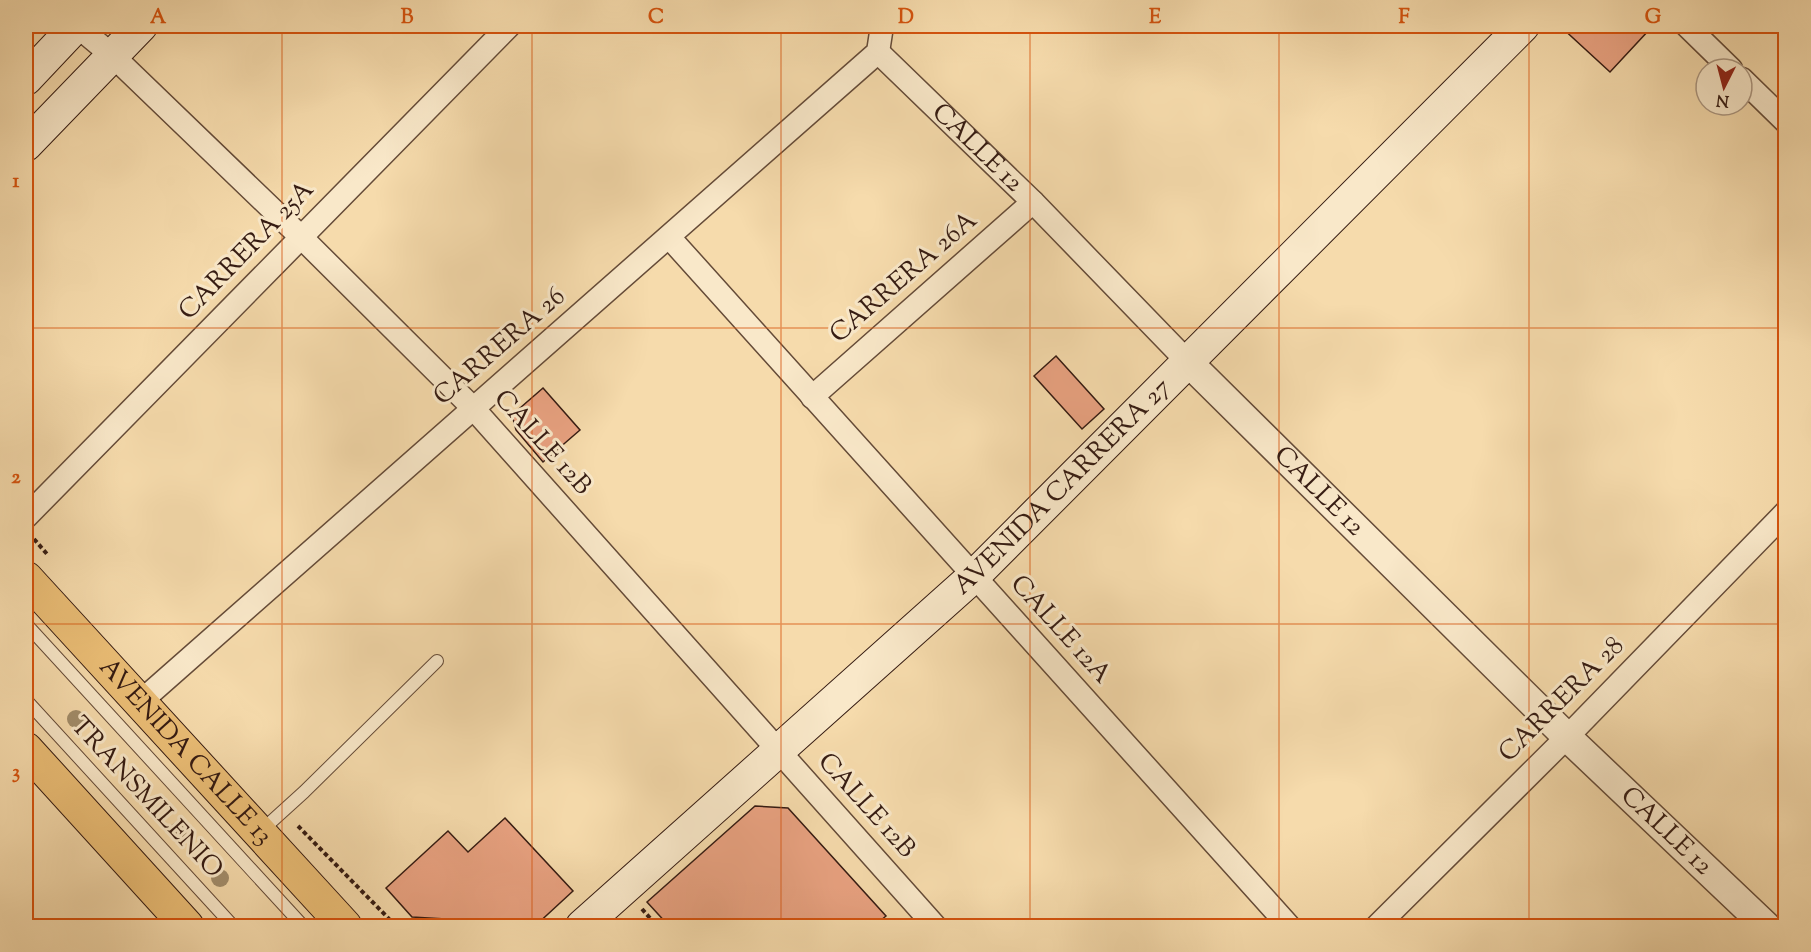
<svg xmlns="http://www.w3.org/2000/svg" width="1811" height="952" font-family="'Sorts Mill Goudy',serif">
	<rect width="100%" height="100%" fill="#f6dbac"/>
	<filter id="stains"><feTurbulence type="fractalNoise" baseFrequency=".00333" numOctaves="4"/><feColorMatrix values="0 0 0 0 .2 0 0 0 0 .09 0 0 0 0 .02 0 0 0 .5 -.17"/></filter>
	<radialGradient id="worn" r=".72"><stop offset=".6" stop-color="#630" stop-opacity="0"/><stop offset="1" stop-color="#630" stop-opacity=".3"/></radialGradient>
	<path fill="#e9a281" stroke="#351b12" stroke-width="1.5" d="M 1560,26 L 1644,26 L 1649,30 L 1610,72 Z
		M 1056,356 L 1104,409 L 1082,429 L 1034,376 Z
		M 543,388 L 580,430 L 543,462 L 516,430 L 512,415 Z
		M 755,806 L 788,808 L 886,916 L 874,926 L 669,926 L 647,902 Z
		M 505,818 L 573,891 L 535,926 L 477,926 L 463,920 L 412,917 L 386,888 L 448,831 L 468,852 Z
		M 623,919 L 630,926 L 615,926 Z"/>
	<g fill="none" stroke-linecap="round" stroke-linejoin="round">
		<g stroke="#654b38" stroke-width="14">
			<path id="service" d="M 26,624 L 303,926
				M 26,700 L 233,926
				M 261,831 L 304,792 L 437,661"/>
		</g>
		<g stroke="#654b38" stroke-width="25">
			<g id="minor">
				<path d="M 77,26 L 113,56 L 301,237 L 473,408 L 935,926"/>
				<path d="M 1687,26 L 1731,69"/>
				<path id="s1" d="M 878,52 L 1033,202 L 1188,362"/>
				<path d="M 1742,79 L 1786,122"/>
				<path d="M 669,237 L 1289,926"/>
				<path d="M 812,397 L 1033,202"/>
				<path d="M 26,517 L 509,26"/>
				<path d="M 139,703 L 878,52 L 882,26"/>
				<path d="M 1377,926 L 1567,737 L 1786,512"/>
			</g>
		</g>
		<g stroke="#654b38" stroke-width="31">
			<g id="tertiary">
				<path id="s2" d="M 1188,362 L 1567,737 L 1766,926"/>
			</g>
		</g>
		<g stroke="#351b12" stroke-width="34">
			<g id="secondary">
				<path d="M 26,79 L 76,26"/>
				<path d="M 26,145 L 141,26"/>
				<path id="s3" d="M 582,926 L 974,576 L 1523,26"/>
			</g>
		</g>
		<g stroke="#351b12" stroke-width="35">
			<g id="primary">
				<path id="s4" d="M 26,578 L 345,926"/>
				<path d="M 26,749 L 187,926"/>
			</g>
		</g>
		<path stroke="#351b12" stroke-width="4" stroke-dasharray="4.5 3" stroke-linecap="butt" d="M 34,539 L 47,554
			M 298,826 L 396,926
			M 642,909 L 657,926"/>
		<use href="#service" stroke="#f9e8c9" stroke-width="12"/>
		<use href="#minor" stroke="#f9e8c9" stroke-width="22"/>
		<use href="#tertiary" stroke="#f9e8c9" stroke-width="28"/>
		<use href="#secondary" stroke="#f9e8c9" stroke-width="32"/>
		<use href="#primary" stroke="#ebbe76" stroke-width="33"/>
	</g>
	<g fill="#a28d6b">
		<circle cx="76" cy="719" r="9"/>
		<circle cx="178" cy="831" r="9"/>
		<circle cx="220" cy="878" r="9"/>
	</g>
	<path fill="none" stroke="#d6530d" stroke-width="1.5" stroke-opacity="0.55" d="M 282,26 L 282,926M 532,26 L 532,926M 781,26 L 781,926M 1030,26 L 1030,926M 1279,26 L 1279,926M 1529,26 L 1529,926M 26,328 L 1786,328M 26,624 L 1786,624"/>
	<g text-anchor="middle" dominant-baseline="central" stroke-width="6" stroke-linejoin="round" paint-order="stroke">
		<g font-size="26" fill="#351b12" stroke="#f9e8c9">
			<text stroke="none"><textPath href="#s1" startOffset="138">CALLE 12</textPath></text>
			<text transform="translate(247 251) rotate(-46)">CARRERA 25A</text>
			<text transform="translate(904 278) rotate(-41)">CARRERA 26A</text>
			<text transform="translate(500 347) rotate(-41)">CARRERA 26</text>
			<text transform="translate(542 443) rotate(48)">CALLE 12B</text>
			<text stroke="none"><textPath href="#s3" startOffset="651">AVENIDA CARRERA 27</textPath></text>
			<text stroke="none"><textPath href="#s2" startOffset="184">CALLE 12</textPath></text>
			<text transform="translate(1060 630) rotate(48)">CALLE 12A</text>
			<text transform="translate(1562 700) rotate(-45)">CARRERA 28</text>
			<text stroke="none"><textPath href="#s4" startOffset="236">AVENIDA CALLE 13</textPath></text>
			<text transform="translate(146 798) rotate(47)">TRANSMILENIO</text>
			<text transform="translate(866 806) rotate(48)">CALLE 12B</text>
			<text stroke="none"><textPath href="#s2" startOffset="670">CALLE 12</textPath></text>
		</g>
	</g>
	<rect width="1811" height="952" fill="none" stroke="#f6dbac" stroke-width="66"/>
	<g transform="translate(1724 87) rotate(186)"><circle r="28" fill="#f9e8c9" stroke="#ab9680" stroke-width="1.5"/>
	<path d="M0-4.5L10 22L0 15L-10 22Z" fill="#8f2418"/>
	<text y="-9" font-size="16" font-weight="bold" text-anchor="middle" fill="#351b12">N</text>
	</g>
	<rect x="33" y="33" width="1745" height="886" fill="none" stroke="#d6530d" stroke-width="2"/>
	<g font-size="20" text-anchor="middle" font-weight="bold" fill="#d6530d">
		<text x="158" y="23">A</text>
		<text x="407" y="23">B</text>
		<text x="656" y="23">C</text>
		<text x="906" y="23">D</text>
		<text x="1155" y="23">E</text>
		<text x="1404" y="23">F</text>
		<text x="1653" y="23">G</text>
		<text x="16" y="187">1</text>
		<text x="16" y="483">2</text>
		<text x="16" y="778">3</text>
	</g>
	<rect width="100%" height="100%" filter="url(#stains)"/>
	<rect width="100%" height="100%" fill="url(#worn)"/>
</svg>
